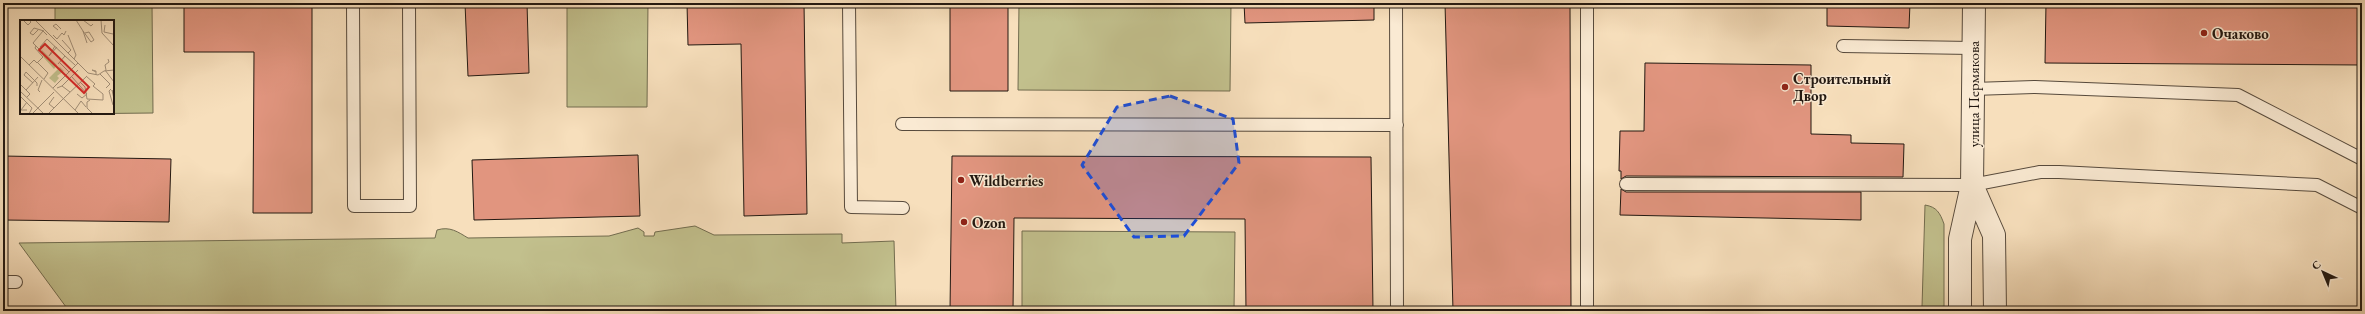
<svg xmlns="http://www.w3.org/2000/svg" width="2365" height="314" font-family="'EB Garamond',serif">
	<rect width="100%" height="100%" fill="#f7dfbc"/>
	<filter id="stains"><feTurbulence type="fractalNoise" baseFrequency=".005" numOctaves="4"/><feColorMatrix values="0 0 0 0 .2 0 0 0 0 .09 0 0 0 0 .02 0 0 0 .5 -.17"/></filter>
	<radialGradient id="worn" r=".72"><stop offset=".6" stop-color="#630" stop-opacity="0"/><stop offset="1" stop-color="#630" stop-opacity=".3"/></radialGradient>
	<path fill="#c2c08d" stroke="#726c4f" d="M 55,3 L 152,3 L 153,113 L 56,114 L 113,113 L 113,21 L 55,21 Z
		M 567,3 L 648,3 L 647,107 L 567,107 Z
		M 1019,3 L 1231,3 L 1230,91 L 1018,90 Z
		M 1925,205 C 1937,207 1940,213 1944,224 L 1944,307 L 1922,307 Z
		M 695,226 L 714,235 L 842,234 L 842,243 L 894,241 L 896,311 L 69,311 L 19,243 L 435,238 L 437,230 C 450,226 458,232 468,238 L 609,236 L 638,228 L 644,232 L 644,236 L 654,236 L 655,232 Z
		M 1022,231 L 1235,232 L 1234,311 L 1022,311 Z"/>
	<path fill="#e1957f" stroke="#221811" d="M 184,3 L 312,3 L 312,213 L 253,213 L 254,52 L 184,52 Z
		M 465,3 L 527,3 L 529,73 L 468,76 Z
		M 687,3 L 804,3 L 807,214 L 744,216 L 741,44 L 688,45 Z
		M 950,3 L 1008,3 L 1008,91 L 950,91 Z
		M 1244,3 L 1374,3 L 1374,20 L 1245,23 Z
		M 1445,3 L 1570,3 L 1571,311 L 1453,311 Z
		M 1827,3 L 1910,3 L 1909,28 L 1827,26 Z
		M 2046,3 L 2362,3 L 2362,65 L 2045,63 Z
		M 1645,63 L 1811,65 L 1811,134 L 1851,135 L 1851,143 L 1904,144 L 1903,177 L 1626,176 L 1621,179 L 1621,171 L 1619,171 L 1620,131 L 1644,131 Z
		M 638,155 L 640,216 L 474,220 L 472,160 Z
		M 3,156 L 171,159 L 169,222 L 3,220 Z
		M 952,156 L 1371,157 L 1373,311 L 1246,311 L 1245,219 L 1014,218 L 1013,311 L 950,311 Z
		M 1621,189 L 1626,192 L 1861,192 L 1861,220 L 1620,215 Z"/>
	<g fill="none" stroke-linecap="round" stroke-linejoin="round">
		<g stroke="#574a3c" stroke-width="14">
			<path id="service" d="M 353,3 L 354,206 L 410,206 L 409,3
				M 849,3 L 851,207 L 903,208
				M 1396,3 L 1397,311
				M 1843,46 L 1972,48
				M 1973,89 L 2035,87 L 2238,95 L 2362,159
				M 902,124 L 1397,125
				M 1626,184 L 1972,185 L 2040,172 L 2059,172 L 2317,185 L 2362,208
				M 3,282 L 16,282
				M 1587,311 L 1587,3"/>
		</g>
		<g stroke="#574a3c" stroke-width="24">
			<path id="tertiary" d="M 1972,185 L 1994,235 L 1995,311
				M 1960,311 L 1960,239 L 1972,185 L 1974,3"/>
		</g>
		<use href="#service" stroke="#faead3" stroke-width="12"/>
		<use href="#tertiary" stroke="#faead3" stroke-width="22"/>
	</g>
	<path fill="#1d4ed8" fill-opacity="0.2" stroke="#1d4ed8" stroke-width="3" stroke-dasharray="8 5" stroke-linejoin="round" d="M 1170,96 L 1233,119 L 1239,163 L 1184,236 L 1134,237 L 1082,165 L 1117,107 Z"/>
	<g fill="#8f2418" stroke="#faead3" stroke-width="1.5">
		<circle cx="2204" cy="33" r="4"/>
		<circle cx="1785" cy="87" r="4"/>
		<circle cx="961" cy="180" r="4"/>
		<circle cx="964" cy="222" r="4"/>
	</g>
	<g text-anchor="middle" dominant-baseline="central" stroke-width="3" stroke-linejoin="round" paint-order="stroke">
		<g font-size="15" font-weight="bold" fill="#221811" stroke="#faead3" text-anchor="start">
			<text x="2212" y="33">Очаково</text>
			<text x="1793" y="78">Строительный<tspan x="1793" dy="17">Двор</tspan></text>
			<text x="969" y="180">Wildberries</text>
			<text x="972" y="222">Ozon</text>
		</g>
		<g font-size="15" fill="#221811" stroke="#faead3">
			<text transform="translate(1973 94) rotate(-90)">улица Пермякова</text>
		</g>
	</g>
	<g transform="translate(20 20)">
		<rect width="94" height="94" fill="#f7dfbc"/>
		<path d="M 21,29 L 37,45 L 34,49 L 24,38 ZM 40,47 L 44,51 L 37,56 L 39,58 L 35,63 L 29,58 Z" fill="#c2c08d"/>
		<path fill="none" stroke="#a28f78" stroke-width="1" d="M 3,0 L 8,5 L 11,2 L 9,0M 15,0 L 68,53M 56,0 L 63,11 L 67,23M 63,0 L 71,6 L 73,4M 81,0 L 82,13 L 94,26M 85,5 L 84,12 L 93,14M 18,10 L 13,15 L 10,13 L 14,8 L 24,11M 38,10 L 33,6 L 36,4 L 41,9M 63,11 L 71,22 L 74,20 L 69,12 L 65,13M 33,15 L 37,19 L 42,13 L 44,15 L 46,11M 48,15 L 56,35 L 54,39M 42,20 L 51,30 L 48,33M 35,26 L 29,36 L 37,27M 20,27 L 27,19 L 45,36M 20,30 L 13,23 L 23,11 L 27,15M 0,36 L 59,94M 18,43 L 28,53 L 24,59M 40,43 L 49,52M 38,44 L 45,36 L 55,45M 9,45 L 14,40 L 17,43 L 23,37 L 15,28 L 16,26M 85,50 L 94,62M 86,50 L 85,45 L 89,42 L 88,39M 6,52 L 17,63 L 17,66M 6,52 L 4,55 L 13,63M 68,53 L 78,55 L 84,51 L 94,50M 80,54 L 90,64 L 86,68M 76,55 L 76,52 L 72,50 L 76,51 L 76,52M 52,57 L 67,74 L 62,78 L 57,74M 60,62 L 65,67 L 67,79 L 83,80 L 83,74 L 73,66 L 75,64 L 66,56M 0,64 L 10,74 L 7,77M 42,66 L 58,50M 33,68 L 58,43M 37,68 L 42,66 L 50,72M 91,69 L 89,71 L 93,85M 6,70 L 18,57M 0,71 L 24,94M 20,72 L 18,70 L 22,60M 94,75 L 92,70 L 94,79M 0,76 L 12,88 L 9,94M 44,78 L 67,56M 70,80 L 67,82 L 67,88 L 73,94M 34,88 L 29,84 L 34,77M 7,90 L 1,90 L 7,82M 55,90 L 61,81 L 66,87M 12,94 L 34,72M 28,94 L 44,78"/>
		<path fill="#d62828" fill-opacity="0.15" stroke="#d62828" stroke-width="2" d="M 25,24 L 69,67 L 64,73 L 19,30 Z"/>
		<rect width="94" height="94" fill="none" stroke="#221811" stroke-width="2"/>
	</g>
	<rect width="2365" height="314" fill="none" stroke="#f7dfbc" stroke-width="16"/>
	<rect x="4" y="4" width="2357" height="306" fill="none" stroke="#221811" stroke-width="2"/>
	<rect x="8" y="8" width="2349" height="298" fill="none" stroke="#221811"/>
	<g transform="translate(2323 272) rotate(316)" stroke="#faead3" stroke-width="3" paint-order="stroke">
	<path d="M0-3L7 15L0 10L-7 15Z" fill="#221811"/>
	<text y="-6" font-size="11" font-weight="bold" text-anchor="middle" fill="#221811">С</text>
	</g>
	<rect width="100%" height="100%" filter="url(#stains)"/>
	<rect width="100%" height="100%" fill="url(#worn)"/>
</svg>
